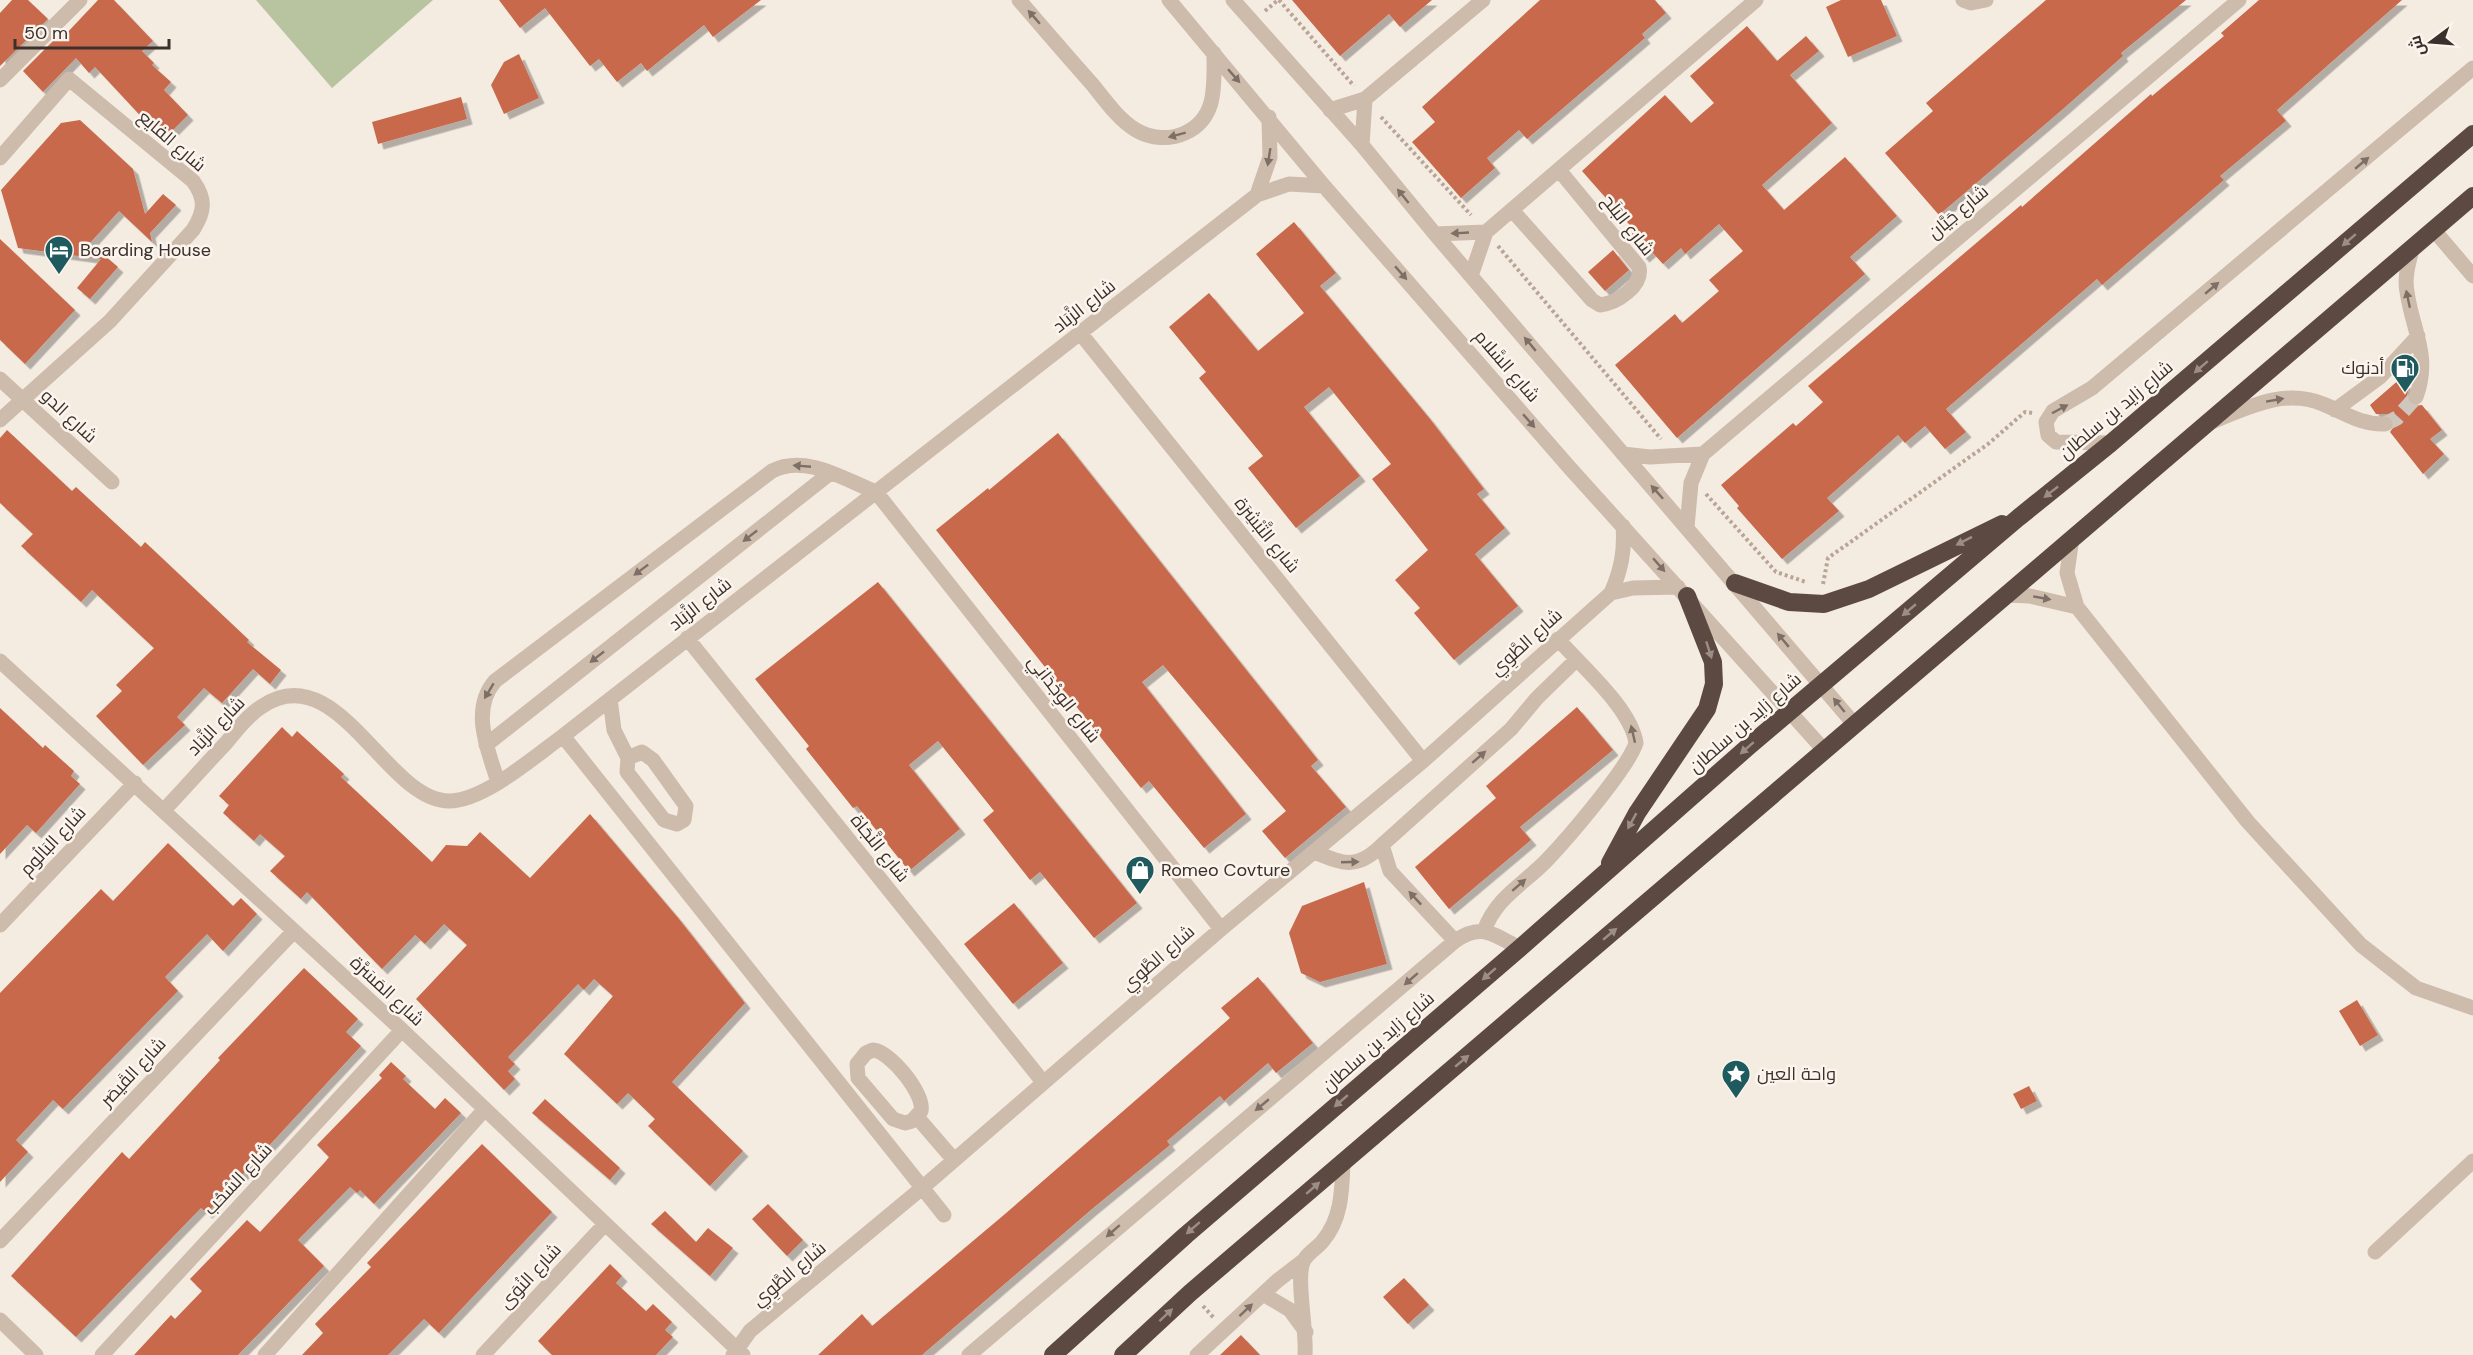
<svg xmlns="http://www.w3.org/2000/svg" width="2473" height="1355" font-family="'DM Sans',Cairo,sans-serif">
	<defs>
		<filter id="shadow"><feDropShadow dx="5.5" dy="5.5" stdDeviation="0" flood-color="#0004"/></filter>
	</defs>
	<rect width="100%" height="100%" fill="#f4ebe1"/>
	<path fill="#b8c4a0" d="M 256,0 L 433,0 L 332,88 Z"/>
	<path fill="#c8694b" filter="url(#shadow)" d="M 12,0 L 28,0 L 48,19 L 0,66 L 0,13 Z
		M 98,0 L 114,0 L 153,41 L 142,51 L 154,63 L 152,65 L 171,82 L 164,90 L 188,115 L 163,140 L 95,67 L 89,73 L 76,58 L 43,92 L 23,71 L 62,32 L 65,35 Z
		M 499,0 L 761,0 L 713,37 L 704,25 L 647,71 L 641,63 L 617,82 L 599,59 L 590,66 L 545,8 L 520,28 Z
		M 1292,0 L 1432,0 L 1400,27 L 1389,14 L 1340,56 Z
		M 1540,0 L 1655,0 L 1666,13 L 1642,34 L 1645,38 L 1527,139 L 1519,130 L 1487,158 L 1495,168 L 1461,198 L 1412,142 L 1435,122 L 1422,107 Z
		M 1841,0 L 1881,0 L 1897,36 L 1848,57 L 1826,7 Z
		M 2046,0 L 2186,0 L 2121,53 L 2123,56 L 2063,109 L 1939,215 L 1885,153 L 1933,111 L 1926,103 Z
		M 2259,0 L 2402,0 L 2277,110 L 2286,121 L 2220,176 L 2224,180 L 2102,285 L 2097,279 L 1946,409 L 1966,432 L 1945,449 L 1925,426 L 1905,443 L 1898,435 L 1827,498 L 1839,511 L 1782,559 L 1737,508 L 1739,506 L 1721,485 L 1793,423 L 1796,426 L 1823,402 L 1808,386 L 2021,205 L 2022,207 L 2151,94 L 2152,96 L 2224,36 L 2221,33 Z
		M 1747,26 L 1777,61 L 1806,36 L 1819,51 L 1790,75 L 1832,123 L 1762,185 L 1784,210 L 1845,157 L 1897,216 L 1850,257 L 1865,274 L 1677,438 L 1615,365 L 1675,314 L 1682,323 L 1719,291 L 1709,280 L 1743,251 L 1719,224 L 1685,254 L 1681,248 L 1663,264 L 1651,251 L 1644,257 L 1627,238 L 1635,231 L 1582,171 L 1665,95 L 1691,123 L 1714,103 L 1690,76 Z
		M 519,54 L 539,98 L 504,114 L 491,85 L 504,62 Z
		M 461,97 L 467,119 L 378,144 L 372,122 Z
		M 80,120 L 133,169 L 145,214 L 163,194 L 176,205 L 150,233 L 152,242 L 119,211 L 90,243 L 118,267 L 90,299 L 77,288 L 101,259 L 18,248 L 1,190 L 61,123 Z
		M 1294,222 L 1336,273 L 1320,286 L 1430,419 L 1484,489 L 1477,494 L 1505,528 L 1475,554 L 1518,606 L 1454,660 L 1414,613 L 1420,608 L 1395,580 L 1428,550 L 1372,479 L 1391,464 L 1329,387 L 1304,407 L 1360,476 L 1296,528 L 1248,468 L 1263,456 L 1199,378 L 1206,372 L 1169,327 L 1209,293 L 1258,351 L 1304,313 L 1256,254 Z
		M 0,239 L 75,310 L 25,364 L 0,340 Z
		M 1613,250 L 1629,270 L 1605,291 L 1588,272 Z
		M 2401,378 L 2409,388 L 2406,399 L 2409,403 L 2414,406 L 2422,405 L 2442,430 L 2430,439 L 2444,454 L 2423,474 L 2390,432 L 2395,425 L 2393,419 L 2386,414 L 2376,414 L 2370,405 Z
		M 7,430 L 72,491 L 76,487 L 141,547 L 145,542 L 249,640 L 247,642 L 281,670 L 270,684 L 253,669 L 222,703 L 204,688 L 177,717 L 185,725 L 143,765 L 96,716 L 122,691 L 116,685 L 154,648 L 92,590 L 81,602 L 21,546 L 33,534 L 0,503 L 0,438 Z
		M 1058,433 L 1318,760 L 1311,766 L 1346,807 L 1285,858 L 1262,831 L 1286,811 L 1163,665 L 1142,682 L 1246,814 L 1204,848 L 1149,781 L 1141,788 L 936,530 L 988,488 L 989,490 Z
		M 878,582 L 1137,903 L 1094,938 L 1040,872 L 1030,880 L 983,820 L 994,811 L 938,741 L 909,765 L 960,829 L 909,871 L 857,806 L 853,808 L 806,749 L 809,746 L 755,679 Z
		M 1577,707 L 1613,750 L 1520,827 L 1531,840 L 1449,909 L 1415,867 L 1496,798 L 1486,786 Z
		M 0,708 L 43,748 L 45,745 L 74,771 L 71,776 L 80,784 L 36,833 L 27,825 L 0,854 Z
		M 282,727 L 292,737 L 297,731 L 344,774 L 341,777 L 432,862 L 446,845 L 467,846 L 480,832 L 530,878 L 590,814 L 679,919 L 745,1003 L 672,1082 L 743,1151 L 710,1186 L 648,1126 L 655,1119 L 628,1093 L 617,1104 L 564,1054 L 613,996 L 594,979 L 584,990 L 578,984 L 508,1057 L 515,1064 L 508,1071 L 515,1079 L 504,1090 L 416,999 L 467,945 L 444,924 L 425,944 L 415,935 L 382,969 L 307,892 L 301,899 L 270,871 L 285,856 L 260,834 L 254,841 L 223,813 L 229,805 L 219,796 Z
		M 168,843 L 233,906 L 241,898 L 257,914 L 223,951 L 207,934 L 165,977 L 178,991 L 63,1109 L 53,1100 L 16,1140 L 28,1152 L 0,1182 L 0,993 L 101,889 L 113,901 Z
		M 1364,882 L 1387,964 L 1320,982 L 1301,973 L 1289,933 L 1302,906 Z
		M 1014,903 L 1063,963 L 1013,1004 L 964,944 Z
		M 304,968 L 358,1019 L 346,1032 L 361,1046 L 207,1213 L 201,1208 L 76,1337 L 11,1276 L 122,1152 L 129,1159 L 220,1060 L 218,1058 Z
		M 1258,977 L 1313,1043 L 1276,1073 L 1268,1063 L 1224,1101 L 1220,1096 L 1167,1141 L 1170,1145 L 1092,1209 L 922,1355 L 818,1355 L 862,1314 L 872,1326 L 1005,1214 L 1230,1018 L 1221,1008 Z
		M 2357,1000 L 2378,1035 L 2360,1046 L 2339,1011 Z
		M 391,1062 L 406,1076 L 403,1079 L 435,1109 L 445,1098 L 461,1113 L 374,1204 L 360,1190 L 357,1193 L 350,1187 L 298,1240 L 324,1266 L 238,1355 L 134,1355 L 171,1315 L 175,1319 L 202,1291 L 190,1279 L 247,1220 L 260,1232 L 325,1162 L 329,1157 L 317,1145 L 382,1078 L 379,1075 Z
		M 2029,1086 L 2037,1101 L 2021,1109 L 2013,1094 Z
		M 545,1099 L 620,1168 L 610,1180 L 532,1113 Z
		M 482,1144 L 552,1212 L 439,1333 L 424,1319 L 388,1355 L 302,1355 L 323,1333 L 315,1324 L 371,1267 L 367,1263 Z
		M 768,1204 L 803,1240 L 787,1256 L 752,1219 Z
		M 665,1211 L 696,1242 L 708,1228 L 733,1248 L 710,1276 L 651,1224 Z
		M 610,1264 L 622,1276 L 616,1283 L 646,1311 L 653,1304 L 672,1322 L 665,1330 L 673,1337 L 656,1355 L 552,1355 L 538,1341 Z
		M 1404,1278 L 1429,1305 L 1408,1324 L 1383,1297 Z
		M 1241,1335 L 1260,1355 L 1220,1355 Z"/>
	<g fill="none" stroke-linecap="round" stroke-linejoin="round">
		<path stroke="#cfc6bd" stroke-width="15" stroke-dasharray="15 8" stroke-linecap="butt" d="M 2385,424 L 2397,418 L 2416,397"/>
		<path stroke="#b9a596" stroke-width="4" stroke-dasharray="3 3" stroke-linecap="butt" d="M 1279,0 L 1354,86
			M 1265,11 L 1278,0
			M 1381,117 L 1471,215
			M 1498,246 L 1661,439
			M 1706,494 L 1776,572 L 1806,582
			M 1823,584 L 1828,558 L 1988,444 L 2025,412 L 2033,413
			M 1203,1306 L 1214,1318"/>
		<path stroke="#cdbbac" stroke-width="15" d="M 1019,0 C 1043,28 1067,56 1092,84 C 1105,100 1118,119 1136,130 C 1151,139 1170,140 1185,133 C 1218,118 1214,84 1214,53
			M 1169,0 L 1324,186 L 1569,467 L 1825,751
			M 1233,0 L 1362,145 L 1435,234 L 1855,725
			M 1963,0 L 1971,3 L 1986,0
			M 0,80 L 80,0
			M 1330,110 L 1365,99 L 1483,0
			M 1362,145 L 1365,99
			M 0,158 L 69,79 L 193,181 C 206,199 205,211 193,230 L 110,321 L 0,420
			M 1257,195 L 1270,157 L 1269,117
			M 1512,210 L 1592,300 L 1600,305 C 1617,303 1643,286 1639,267 L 1559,170
			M 2433,229 L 2473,276
			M 1435,234 L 1486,232
			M 2413,246 C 2409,262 2404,276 2407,292 C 2413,332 2431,356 2416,397
			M 1471,276 L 1486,232 L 1756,0
			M 1081,334 L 1423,761
			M 0,379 L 112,482
			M 2335,410 L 2380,377 L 2418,336
			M 2214,421 C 2249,407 2285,388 2323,404 C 2343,412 2361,425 2385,424
			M 2111,443 L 2056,442 L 2048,435 L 2046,422 L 2053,411 L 2092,388 L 2473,68
			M 1623,454 L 1650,457 L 1703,454
			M 1687,527 L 1691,483 L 1703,454 L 2239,0
			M 2072,538 L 2067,573 L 2077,607 L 2248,822 L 2361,945 L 2416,988 L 2473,1008
			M 1611,593 L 1633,588 L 1678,587
			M 2006,595 L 2030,596 L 2077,607
			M 687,638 L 1043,1082
			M 0,661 L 402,1030 L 743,1355
			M 610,699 L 614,730 L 628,758
			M 563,736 L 944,1215
			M 486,745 L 829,474
			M 642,752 L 653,760 L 686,806 L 684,820 L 677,824 L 664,820 L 627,772 L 628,758 Z
			M 498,782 C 488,750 470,710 495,681 L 772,471 C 806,454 843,479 876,492 L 1221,929
			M 164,810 C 185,788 205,765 226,743 C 236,731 247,716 261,707 C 337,654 386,801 449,801 C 484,801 535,756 563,736 L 1257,195 L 1289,184 L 1324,186
			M 1314,852 C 1344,864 1357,870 1382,845
			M 0,925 L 135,783
			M 1484,931 C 1496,897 1524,884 1547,860 C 1568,838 1628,768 1636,743 C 1631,708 1581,666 1558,639
			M 1455,941 L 1390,871 L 1382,845 L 1511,729 L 1537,698 L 1576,660
			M 873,1050 C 890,1051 925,1094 921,1111 L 912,1121 L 905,1123 L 893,1119 L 858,1078 L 857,1064 L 866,1053 Z
			M 917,1117 L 954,1160
			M 0,1241 L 294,931
			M 2375,1252 L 2473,1161
			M 1263,1294 L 1290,1310 L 1306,1332
			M 0,1320 L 36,1355
			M 102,1355 L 402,1030
			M 265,1355 L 485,1109
			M 483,1355 L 605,1224
			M 733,1355 L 750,1331 L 922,1188 L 1221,929 L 1423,761 L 1611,593 C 1621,570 1625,551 1623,526
			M 969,1355 L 1455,941 C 1482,922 1493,935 1520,948
			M 1197,1355 L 1277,1281 L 1303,1261
			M 1305,1355 C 1307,1331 1296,1280 1303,1262 C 1306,1254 1317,1248 1322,1242 C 1342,1219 1342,1190 1343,1162"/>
		<path stroke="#5c4a42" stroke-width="18" d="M 1735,583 L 1789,602 L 1824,604 L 1869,589 L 2002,524
			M 1610,863 L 1637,813 L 1707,709 L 1714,684 L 1713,662 L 1687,596
			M 1053,1355 L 1186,1235 L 1520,948 L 1749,746 L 2018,518 L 2111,443 L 2473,134
			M 1123,1355 L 1190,1293 L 2473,196"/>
	</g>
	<defs><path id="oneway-solid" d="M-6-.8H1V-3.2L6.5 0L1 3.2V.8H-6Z" transform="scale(1.5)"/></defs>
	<g fill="#7d6f65">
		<use href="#oneway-solid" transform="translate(1034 17) rotate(-131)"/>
		<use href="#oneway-solid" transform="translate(1234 76) rotate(49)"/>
		<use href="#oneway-solid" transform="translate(1177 135) rotate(165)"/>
		<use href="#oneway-solid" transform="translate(1269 157) rotate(99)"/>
		<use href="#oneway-solid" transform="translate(2362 163) rotate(-40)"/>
		<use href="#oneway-solid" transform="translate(1403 196) rotate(-129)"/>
		<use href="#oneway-solid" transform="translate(1460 233) rotate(177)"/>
		<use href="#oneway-solid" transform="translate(1401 273) rotate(49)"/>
		<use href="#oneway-solid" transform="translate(2212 288) rotate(-40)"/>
		<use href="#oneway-solid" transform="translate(2408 299) rotate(-102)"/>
		<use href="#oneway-solid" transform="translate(1530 344) rotate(-130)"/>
		<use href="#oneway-solid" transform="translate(2275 400) rotate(-10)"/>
		<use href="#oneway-solid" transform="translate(2060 409) rotate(-28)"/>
		<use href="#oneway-solid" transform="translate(1529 421) rotate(49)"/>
		<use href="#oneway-solid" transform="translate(802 466) rotate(-175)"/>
		<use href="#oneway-solid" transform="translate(1657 492) rotate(-132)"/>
		<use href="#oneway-solid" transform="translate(750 536) rotate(142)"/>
		<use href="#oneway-solid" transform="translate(1659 565) rotate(49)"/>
		<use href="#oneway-solid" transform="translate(641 570) rotate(143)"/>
		<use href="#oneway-solid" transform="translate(2042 598) rotate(10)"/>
		<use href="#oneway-solid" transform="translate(1783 640) rotate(-130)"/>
		<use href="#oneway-solid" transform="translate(597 657) rotate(142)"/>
		<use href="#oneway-solid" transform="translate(489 691) rotate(121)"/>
		<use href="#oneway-solid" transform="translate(1839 705) rotate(-129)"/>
		<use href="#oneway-solid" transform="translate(1633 734) rotate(-103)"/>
		<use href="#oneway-solid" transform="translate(1479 757) rotate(-41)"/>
		<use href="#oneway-solid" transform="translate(1350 862) rotate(-2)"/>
		<use href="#oneway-solid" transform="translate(1519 885) rotate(-41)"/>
		<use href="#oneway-solid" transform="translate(1415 898) rotate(-133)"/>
		<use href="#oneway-solid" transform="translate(1411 979) rotate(139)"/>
		<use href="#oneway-solid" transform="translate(1262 1105) rotate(140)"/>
		<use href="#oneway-solid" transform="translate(1113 1231) rotate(139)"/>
		<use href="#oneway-solid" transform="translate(1246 1310) rotate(-43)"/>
	</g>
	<g fill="#9c8e87">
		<use href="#oneway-solid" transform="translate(2349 240) rotate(139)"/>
		<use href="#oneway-solid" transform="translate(2201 367) rotate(139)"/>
		<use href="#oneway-solid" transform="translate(2051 492) rotate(142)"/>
		<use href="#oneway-solid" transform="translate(1964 541) rotate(153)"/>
		<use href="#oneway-solid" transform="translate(1909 610) rotate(140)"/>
		<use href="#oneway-solid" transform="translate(1709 650) rotate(72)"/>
		<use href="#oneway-solid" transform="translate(1747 748) rotate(139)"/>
		<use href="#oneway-solid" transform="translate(1632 821) rotate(119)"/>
		<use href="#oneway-solid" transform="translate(1610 934) rotate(-40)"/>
		<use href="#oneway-solid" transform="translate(1489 974) rotate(139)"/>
		<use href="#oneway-solid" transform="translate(1462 1061) rotate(-40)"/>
		<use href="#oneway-solid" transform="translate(1341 1101) rotate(139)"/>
		<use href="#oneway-solid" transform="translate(1313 1188) rotate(-41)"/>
		<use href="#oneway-solid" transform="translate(1193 1228) rotate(139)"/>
		<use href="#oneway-solid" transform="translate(1166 1315) rotate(-43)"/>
	</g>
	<defs>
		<g id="hotel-pin" transform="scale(1.5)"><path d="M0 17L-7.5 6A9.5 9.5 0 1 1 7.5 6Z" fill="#1f5a5e" stroke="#fbf5ee"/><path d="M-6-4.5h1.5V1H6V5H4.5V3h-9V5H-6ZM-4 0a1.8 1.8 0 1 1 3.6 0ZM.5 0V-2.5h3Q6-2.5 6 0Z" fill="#fff"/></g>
		<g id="fuel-pin" transform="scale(1.5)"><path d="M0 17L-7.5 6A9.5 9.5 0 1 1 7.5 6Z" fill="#1f5a5e" stroke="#fbf5ee"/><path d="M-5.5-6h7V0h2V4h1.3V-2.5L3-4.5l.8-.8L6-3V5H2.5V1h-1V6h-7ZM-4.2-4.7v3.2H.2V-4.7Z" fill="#fff"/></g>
		<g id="shop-pin" transform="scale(1.5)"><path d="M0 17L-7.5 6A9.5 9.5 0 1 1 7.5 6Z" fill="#1f5a5e" stroke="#fbf5ee"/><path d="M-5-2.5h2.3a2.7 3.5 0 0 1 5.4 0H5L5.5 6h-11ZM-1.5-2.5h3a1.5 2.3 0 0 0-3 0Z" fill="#fff"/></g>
		<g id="sight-pin" transform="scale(1.5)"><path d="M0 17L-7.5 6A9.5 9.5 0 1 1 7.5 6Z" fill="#1f5a5e" stroke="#fbf5ee"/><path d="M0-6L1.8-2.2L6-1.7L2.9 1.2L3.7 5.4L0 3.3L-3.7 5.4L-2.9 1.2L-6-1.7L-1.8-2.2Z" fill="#fff"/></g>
	</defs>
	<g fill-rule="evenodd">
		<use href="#hotel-pin" x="59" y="250"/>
		<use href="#fuel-pin" x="2405" y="368"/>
		<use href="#shop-pin" x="1140" y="870"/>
		<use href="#sight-pin" x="1736" y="1074"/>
	</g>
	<g text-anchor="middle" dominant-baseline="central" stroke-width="5" stroke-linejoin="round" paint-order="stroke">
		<g font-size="18" fill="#3b302b" stroke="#fbf5ee">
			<text transform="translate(172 141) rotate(41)">شارع الفايع</text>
			<text transform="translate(1958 212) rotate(-40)">شارع جَيَّان</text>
			<text transform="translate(1628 225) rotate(52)">شارع البَلَح</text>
			<text transform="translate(1084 306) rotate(-38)">شارع الزَّبَاد</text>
			<text transform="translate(1507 366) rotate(49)">شارع السَّلام</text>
			<text transform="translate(2116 410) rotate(-40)">شارع زايد بن سلطان</text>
			<text transform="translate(69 416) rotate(43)">شارع الدو</text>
			<text transform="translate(1267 535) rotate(51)">شارع التَّبْشِرَة</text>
			<text transform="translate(700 604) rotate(-38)">شارع الزَّبَاد</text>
			<text transform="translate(1526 642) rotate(-42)">شارع الطَّوِي</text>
			<text transform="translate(1064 699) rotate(52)">شارع الوِجْدَانِي</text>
			<text transform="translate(1745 723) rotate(-41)">شارع زايد بن سلطان</text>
			<text transform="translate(216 726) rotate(-46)">شارع الزَّبَاد</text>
			<text transform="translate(53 841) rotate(-47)">شارع البَالُوم</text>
			<text transform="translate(880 848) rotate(51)">شارع النَّجَاة</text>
			<text transform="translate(1158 958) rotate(-41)">شارع الطَّوِي</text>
			<text transform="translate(387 991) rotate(43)">شارع المَسَرَّة</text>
			<text transform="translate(1378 1042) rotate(-41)">شارع زايد بن سلطان</text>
			<text transform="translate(133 1072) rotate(-47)">شارع القَيصَر</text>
			<text transform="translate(238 1179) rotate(-47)">شارع السُحُب</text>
			<text transform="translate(789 1274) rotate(-40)">شارع الطَّوِي</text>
			<text transform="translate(530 1276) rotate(-47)">شارع النُوَى</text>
		</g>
		<g font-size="18" fill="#3b302b" stroke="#fbf5ee" text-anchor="start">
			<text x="80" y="250">Boarding House</text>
			<text x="2384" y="368" text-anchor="end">أدنوك</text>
			<text x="1161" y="870">Romeo Covture</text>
			<text x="1757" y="1074">واحة العين</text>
		</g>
	</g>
	<g transform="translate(2431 42) rotate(254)" stroke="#fbf5ee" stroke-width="4.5" paint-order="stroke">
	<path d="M0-4.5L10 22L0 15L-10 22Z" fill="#3b302b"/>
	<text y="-9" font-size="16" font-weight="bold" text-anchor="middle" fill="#3b302b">ش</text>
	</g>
	<path d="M15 39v9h154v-9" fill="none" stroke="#3b302b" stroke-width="3"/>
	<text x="24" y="39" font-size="18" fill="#3b302b" stroke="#fbf5ee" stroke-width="4.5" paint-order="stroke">50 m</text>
</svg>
